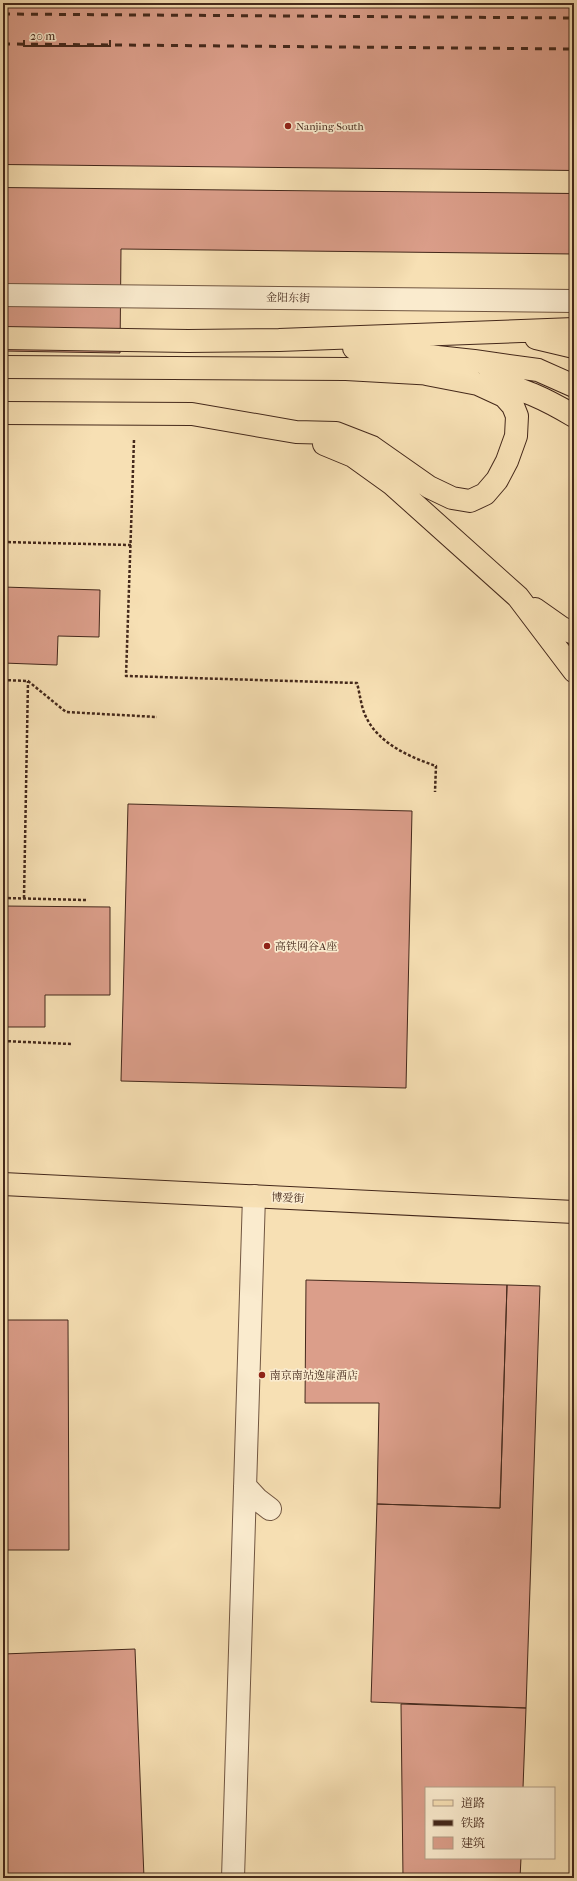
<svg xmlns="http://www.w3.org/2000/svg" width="577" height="1881" font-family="'IM FELL French Canon','Noto Serif SC',serif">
	<rect width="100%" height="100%" fill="#f7e0b4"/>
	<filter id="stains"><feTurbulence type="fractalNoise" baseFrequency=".005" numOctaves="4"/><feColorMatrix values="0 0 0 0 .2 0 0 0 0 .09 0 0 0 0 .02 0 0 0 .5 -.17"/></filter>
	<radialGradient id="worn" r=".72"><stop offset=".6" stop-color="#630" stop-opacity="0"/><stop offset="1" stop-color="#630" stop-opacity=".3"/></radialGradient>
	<path fill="#db9e8a" stroke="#44281b" d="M 3,3 L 574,3 L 574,254 L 121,249 L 120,353 L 3,351 Z
		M 3,587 L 100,590 L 99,637 L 58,636 L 57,665 L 3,663 Z
		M 128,804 L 412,811 L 406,1088 L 121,1081 Z
		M 3,906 L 110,907 L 110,995 L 45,995 L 45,1027 L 3,1027 Z
		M 306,1280 L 507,1285 L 500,1508 L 377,1504 L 379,1403 L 305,1403 Z
		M 507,1285 L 540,1286 L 526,1708 L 371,1702 L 377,1504 L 500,1508 Z
		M 3,1320 L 68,1320 L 69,1550 L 3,1550 Z
		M 135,1649 L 144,1878 L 3,1878 L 3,1654 Z
		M 401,1704 L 526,1708 L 523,1788 L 426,1788 L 426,1858 L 521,1858 L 520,1878 L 403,1878 Z"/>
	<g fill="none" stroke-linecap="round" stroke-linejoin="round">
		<g stroke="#715641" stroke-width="24">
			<path id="minor" d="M 3,295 L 574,301
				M 245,1486 L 257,1499 L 270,1509
				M 233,1878 L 254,1196"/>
		</g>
		<g stroke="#44281b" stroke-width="24">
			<path id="major" d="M 3,176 L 574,182
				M 3,338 L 188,341 L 279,340 L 574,329
				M 536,338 L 574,347
				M 354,348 L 474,361 L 538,370 L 574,386
				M 3,367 L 346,369 L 435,374
				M 489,380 C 523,389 544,398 574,416
				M 3,413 L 192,414 L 296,432 L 336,433 L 372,447 L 429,487 L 452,498 L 470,501 L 485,494 L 497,480 L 507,461 L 516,436 L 517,416 L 513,406 L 504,396 L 478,384 L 421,373
				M 324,444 L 353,456 L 392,484 L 518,597 L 574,671
				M 535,609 L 562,628 L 574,633
				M 3,1184 L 574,1212"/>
		</g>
		<path stroke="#44281b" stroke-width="2.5" stroke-dasharray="3 2" stroke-linecap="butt" d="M 134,440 L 126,676 L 357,683 C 360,694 361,707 366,717 C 379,744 410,757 436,766 L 435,792
			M 3,542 L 131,545
			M 3,680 L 28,681 L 66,712 L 157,717
			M 3,898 L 86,900
			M 24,898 L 28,681
			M 3,1041 L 71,1044"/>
		<use href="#minor" stroke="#faebce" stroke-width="22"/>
		<use href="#major" stroke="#f7e0b4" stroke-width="22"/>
		<path stroke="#44281b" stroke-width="3" stroke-dasharray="7 7" stroke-linecap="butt" d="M 3,14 L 574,18
			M 3,44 L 574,49"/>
	</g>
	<g fill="#8f2418" stroke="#faebce" stroke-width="1.5">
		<circle cx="288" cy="126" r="4"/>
		<circle cx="267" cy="946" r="4"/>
		<circle cx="262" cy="1375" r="4"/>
	</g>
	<g text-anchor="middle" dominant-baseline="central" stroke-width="3.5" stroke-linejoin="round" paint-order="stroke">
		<g font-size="11" fill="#44281b" stroke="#faebce" text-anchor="start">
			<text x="296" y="126">Nanjing South</text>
			<text x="275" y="946">高铁网谷A座</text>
			<text x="270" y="1375">南京南站逸扉酒店</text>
		</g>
		<g font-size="11" fill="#44281b" stroke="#faebce">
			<text transform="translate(288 298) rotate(1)">金阳东街</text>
			<text transform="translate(288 1198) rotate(3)">博爱街</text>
		</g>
	</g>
	<rect width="577" height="1881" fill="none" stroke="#f7e0b4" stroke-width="16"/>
	<rect x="4" y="4" width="569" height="1873" fill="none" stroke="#44281b" stroke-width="2"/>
	<rect x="8" y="8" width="561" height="1865" fill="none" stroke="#44281b"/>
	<rect x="425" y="1787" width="130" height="72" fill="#faebce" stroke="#b19d86"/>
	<rect x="433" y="1800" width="20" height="6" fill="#f7e0b4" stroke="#b19d86"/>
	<text x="461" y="1807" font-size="12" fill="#44281b">道路</text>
	<rect x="433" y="1820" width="20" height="6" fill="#44281b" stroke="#b19d86"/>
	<text x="461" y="1827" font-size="12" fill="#44281b">铁路</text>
	<rect x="433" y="1837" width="20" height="12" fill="#db9e8a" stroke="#b19d86"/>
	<text x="461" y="1847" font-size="12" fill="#44281b">建筑</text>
	<path d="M24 40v6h86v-6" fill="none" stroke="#44281b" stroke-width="2"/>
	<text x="30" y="40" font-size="12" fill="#44281b" stroke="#faebce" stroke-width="3" paint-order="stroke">20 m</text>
	<rect width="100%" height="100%" filter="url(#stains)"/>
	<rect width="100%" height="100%" fill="url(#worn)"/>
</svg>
